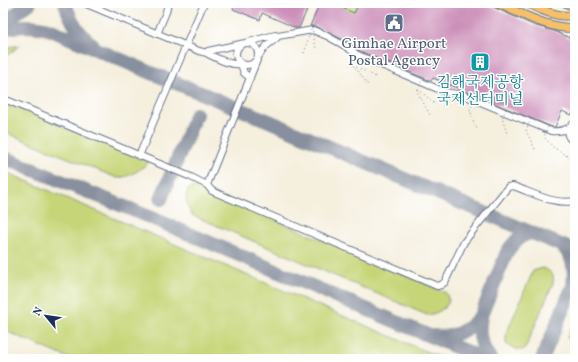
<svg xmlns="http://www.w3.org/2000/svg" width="578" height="362" font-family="Vollkorn,'Noto Serif KR',serif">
	<rect width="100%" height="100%" fill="#fff"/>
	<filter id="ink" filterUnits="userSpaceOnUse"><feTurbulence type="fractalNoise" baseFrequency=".025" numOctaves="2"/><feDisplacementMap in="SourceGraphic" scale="8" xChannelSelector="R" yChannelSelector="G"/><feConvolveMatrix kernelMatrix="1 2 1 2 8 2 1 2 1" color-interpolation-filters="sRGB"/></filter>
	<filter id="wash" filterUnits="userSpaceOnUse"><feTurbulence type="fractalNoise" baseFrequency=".012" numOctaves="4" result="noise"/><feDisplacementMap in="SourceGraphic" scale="16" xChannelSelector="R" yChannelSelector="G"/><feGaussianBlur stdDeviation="0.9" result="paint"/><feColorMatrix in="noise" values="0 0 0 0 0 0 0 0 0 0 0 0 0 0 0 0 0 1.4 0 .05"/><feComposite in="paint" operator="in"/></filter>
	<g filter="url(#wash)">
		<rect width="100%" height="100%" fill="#f5efde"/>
		<path fill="#c6d577" stroke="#70826a" d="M 334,3 L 359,3 L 354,13 L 334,5 Z
			M 20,45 L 4,58 L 3,60 L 3,48 Z
			M 3,101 L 149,162 C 140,170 130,177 117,178 L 19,138 L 3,131 Z
			M 3,171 L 444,359 L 71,359 L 3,330 Z
			M 196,187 L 198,187 L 442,291 L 446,293 L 449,301 C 445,310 437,313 427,315 L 192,215 C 187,206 184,199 188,189 Z
			M 543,268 C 550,271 555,274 553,283 L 525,349 C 518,352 512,347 506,344 L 506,334 L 533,271 Z
			M 575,320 L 575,359 L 572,359 L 571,346 L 573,340 L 567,338 Z"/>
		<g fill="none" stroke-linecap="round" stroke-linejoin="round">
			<path stroke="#888f9e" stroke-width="14" d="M 65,3 C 70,20 79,34 93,45
				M 3,23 L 30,3
				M 3,29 C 19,25 35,25 51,30 L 154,74 L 269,121 L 376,167 L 575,251
				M 3,157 L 39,172 L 135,211 L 484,359
				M 161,199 L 196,114
				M 561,245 C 574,256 575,270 573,286
				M 434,336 C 453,339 470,330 481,315
				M 491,359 C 479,345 477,330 482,313 L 507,252 C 514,242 520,234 533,233
				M 542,359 L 575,281"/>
		</g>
		<g id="blocks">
			<path fill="#cc8fb9" d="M 235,3 L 310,3 L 299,28 L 296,28 L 262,13 L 260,20 L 233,9 Z
				M 320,3 L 330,3 L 354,13 L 359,3 L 484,3 L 533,25 L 554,31 L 575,40 L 575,112 L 571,115 L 562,111 L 555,127 L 552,127 L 433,78 L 431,81 L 360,51 L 351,45 L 352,44 L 315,26 L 310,26 Z"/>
		</g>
	</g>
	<g filter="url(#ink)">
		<use href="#blocks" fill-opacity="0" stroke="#67728b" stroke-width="1"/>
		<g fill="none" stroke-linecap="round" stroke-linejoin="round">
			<g stroke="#67728b" stroke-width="8">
				<path id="minor" d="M 84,3 L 199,51 L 207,53 L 208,54 C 217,58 230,66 241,64 L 244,73 L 250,78
					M 157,34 L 166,12 L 168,3
					M236 54a11 11 0 1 1 22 0a11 11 0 1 1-22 0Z
					M 207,53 L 208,51 L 245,43 L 275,35 L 278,36 L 313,30 L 327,36 L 345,46 L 358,55 L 445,92 L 463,95 L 471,98 L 551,131 C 558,132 562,131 569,128
					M 259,56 C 262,51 266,46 270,43 C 274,40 276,40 278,36
					M 9,101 L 191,177 L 207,185 L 212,191 L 437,286 L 441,285 L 445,282 L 464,242 L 508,187 L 513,186 L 516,187 C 535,194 555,205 575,201
					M 575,123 C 565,128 565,137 575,142
					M 139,156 L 204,3
					M 207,185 L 257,60"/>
			</g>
			<g stroke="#67728b" stroke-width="10">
				<path id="major" d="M 497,3 C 521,13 548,29 575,28
					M 527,3 C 539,9 562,20 575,14
					M 566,3 L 568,4 L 575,6"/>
			</g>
			<path stroke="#67728b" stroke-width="1" stroke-dasharray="1 3" stroke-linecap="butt" d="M 353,65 L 376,77
				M 418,89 L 436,105"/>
			<use href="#minor" stroke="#fff" stroke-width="6"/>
			<use href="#major" stroke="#f6c06b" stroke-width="8"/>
			<path stroke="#67728b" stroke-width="1" stroke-dasharray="1 3" stroke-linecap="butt" d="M 312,27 L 316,49
				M 358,51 L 351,62 L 368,85
				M 304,53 L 312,26
				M 423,78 L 417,91 L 430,115
				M 506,109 L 502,118 L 508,137
				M 531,119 L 526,131 L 536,151
				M 548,127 L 544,137 L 553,147 L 570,158
				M 477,128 L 475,127 L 470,109 L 478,97"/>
		</g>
	</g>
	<defs>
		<g id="civic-square" transform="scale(1)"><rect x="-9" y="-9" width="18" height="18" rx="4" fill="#5c6f8a" stroke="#fff"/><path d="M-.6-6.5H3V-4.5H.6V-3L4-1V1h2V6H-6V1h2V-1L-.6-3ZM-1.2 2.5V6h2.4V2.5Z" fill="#fff"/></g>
		<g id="building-square" transform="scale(1)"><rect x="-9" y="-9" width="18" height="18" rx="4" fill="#0f9aa8" stroke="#fff"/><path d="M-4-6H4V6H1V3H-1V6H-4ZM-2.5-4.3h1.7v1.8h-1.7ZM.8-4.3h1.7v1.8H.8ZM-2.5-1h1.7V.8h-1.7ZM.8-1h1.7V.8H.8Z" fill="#fff"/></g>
	</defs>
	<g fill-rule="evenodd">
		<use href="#civic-square" x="394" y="23"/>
		<use href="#building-square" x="480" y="62"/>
	</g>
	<g text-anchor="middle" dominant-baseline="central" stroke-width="3" stroke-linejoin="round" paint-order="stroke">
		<g font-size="15" fill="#4e5e75" stroke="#fff">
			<text x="394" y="44">Gimhae Airport<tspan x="394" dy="17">Postal Agency</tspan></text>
		</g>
		<g font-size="15" fill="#0d838f" stroke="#fff">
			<text x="480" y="83">김해국제공항<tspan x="480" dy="17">국제선터미널</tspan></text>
		</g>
	</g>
	<rect width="578" height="362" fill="none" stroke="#fff" stroke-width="16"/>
	<g transform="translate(46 316) rotate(299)" stroke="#ffffff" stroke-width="3" paint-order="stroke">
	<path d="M0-3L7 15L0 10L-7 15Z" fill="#1b2f5e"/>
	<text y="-6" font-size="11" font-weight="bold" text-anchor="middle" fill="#1b2f5e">N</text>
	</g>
</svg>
